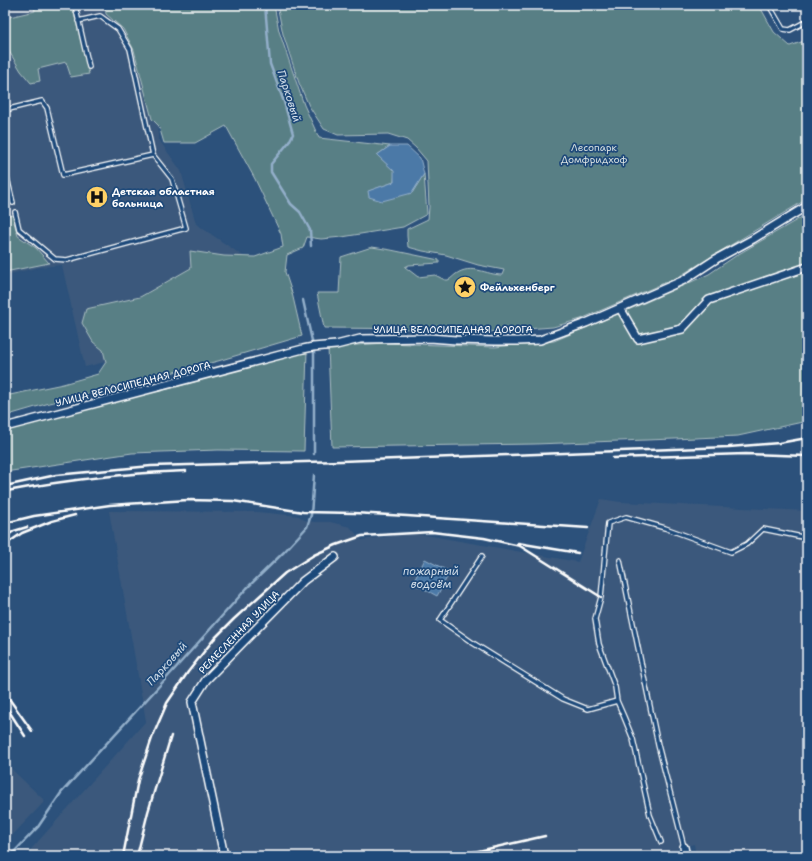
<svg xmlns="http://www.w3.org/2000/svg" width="812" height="861" font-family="'Shantell Sans',sans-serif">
	<rect width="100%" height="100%" fill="#2c517b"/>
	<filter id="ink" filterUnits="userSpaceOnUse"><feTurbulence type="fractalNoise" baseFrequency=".025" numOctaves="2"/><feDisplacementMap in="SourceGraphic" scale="8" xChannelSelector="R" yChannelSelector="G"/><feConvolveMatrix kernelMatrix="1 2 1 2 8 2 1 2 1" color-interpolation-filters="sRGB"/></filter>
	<g filter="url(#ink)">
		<path fill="#3b597c" d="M 5,5 L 149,5 L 188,109 L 157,128 L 159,140 L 181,171 L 196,224 L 243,256 L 259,323 L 85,367 L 62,265 L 41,267 L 5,275 Z
			M 601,499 L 620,502 L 807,511 L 807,856 L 696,856 L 694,844 L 678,848 L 679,856 L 25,856 L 146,721 L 109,511 L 257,512 L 299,516 L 304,520 L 314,522 L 330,522 L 350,527 L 362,540 L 414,533 L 578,562 Z
			M 5,763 L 45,801 L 5,843 Z"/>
		<path fill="#597f85" stroke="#acbfc2" d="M 34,5 L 72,5 L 89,74 L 71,77 L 66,62 L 38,69 L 40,81 L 31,83 L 21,71 L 7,48 L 5,49 L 5,18 L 35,11 Z
			M 105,5 L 274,5 L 279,31 L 304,105 L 319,138 L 390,146 L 377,155 L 395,171 L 394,182 L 369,191 L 412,193 L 424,174 L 427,214 L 403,227 L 342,237 L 321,239 L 307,237 L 303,248 L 287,255 L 285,272 L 292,293 L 302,336 L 218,361 L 46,404 L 5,416 L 5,396 L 63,384 L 98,374 L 106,362 L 103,350 L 93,342 L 82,323 L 86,309 L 140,297 L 191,268 L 190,251 L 224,256 L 255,257 L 283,247 L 281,234 L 255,179 L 226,126 L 195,143 L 164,143 L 159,126 L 152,119 L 134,50 L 123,29 L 106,14 Z
			M 277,5 L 759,5 L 774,32 L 790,46 L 807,40 L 807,199 L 678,277 L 581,319 L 553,327 L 487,332 L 439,329 L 324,328 L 317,293 L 339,293 L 341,257 L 372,247 L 391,250 L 439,260 L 439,263 L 409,265 L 405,267 L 418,277 L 435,275 L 445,280 L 448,280 C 451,279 453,276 456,274 C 472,263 486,275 502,275 L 504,270 L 478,265 L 446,255 L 423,251 L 408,247 L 407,236 L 407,229 L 428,219 L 429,207 L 427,161 L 416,148 L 407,140 L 388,134 L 338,135 L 324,129 L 309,106 L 299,83 L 283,34 Z
			M 807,214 L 807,421 L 738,436 L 674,439 L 535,444 L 332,447 L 328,347 L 385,343 L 495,347 L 554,341 L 635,307 L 709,274 L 737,255 Z
			M 12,215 L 18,236 L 36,248 L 49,263 L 5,272 L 5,216 Z
			M 307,350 L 304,451 L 218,450 L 132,453 L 5,472 L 5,429 L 96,405 L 168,389 L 219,375 Z"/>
		<path fill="#4b79a7" stroke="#93afca" d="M 390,146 L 407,146 L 420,158 L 424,174 L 412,193 L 382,201 L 369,197 L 368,191 L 394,182 L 394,171 L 377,155 Z
			M 425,559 L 450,572 L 437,596 L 413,583 Z"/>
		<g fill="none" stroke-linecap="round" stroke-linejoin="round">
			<path stroke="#93afca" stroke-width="2.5" d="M 265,5 L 270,64 L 284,102 L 293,134 L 289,142 L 271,164 L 271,172 L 291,204 L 300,212 L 310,230 L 311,246
				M 303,300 L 314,350 L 314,454
				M 10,856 L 38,827 L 61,793 L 172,672 L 247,588 L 284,552 L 307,527 L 311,515 L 314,475"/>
			<g stroke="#fff" stroke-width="6">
				<path id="lane" d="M 75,5 L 89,67
					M 769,5 L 783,29 L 790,30 L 807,21
					M 5,110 L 42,101 L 47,108 L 63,175 L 153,155
					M 5,169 L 13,203
					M 15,212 L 19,229 L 55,259 L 67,260 L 126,244 L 186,228 L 172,179 L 153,155 L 130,49 L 118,29 L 100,16 L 78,21
					M 482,556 L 440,620 L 473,643 L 563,699 L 588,709 L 617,701
					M 620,560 L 658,745 L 684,847
					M 661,842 L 650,815 L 633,739 L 624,717 L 617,701 L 615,687 L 599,644 L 595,619 L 601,597 L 608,523 L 626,517 L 665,528 L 731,552 L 747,544 L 763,529 L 807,538"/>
			</g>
			<g stroke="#fff" stroke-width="10">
				<path id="street" d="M 620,308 L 638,339 L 682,329 L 709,300 L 807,267
					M 5,427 L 303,349 L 313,347 L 336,345 L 360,339 L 430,338 L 456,340 L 496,341 L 518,341 L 540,340 L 586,323 L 684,280 L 716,259 L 753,239 L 807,206
					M 684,847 L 686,856
					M 224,856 L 192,702 L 206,680 L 303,581 L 335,557"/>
			</g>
			<use href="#lane" stroke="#1f4a7a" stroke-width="3.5"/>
			<use href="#street" stroke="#1f4a7a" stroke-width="7"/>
			<path stroke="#fff" stroke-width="2.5" d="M 613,458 L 746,454 L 807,456
				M 5,486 L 56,475 L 151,466 L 341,461 L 729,447 L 779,443 L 807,438
				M 7,491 C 66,480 126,473 186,471
				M 5,523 L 34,516 L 110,505 L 188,500 L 233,501 L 303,512 L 354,513 L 407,516 L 588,528
				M 5,537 L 14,531 L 27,527
				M 518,543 L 578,553
				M 5,545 L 22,533 L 52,521 L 75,515
				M 5,693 L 32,731
				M 5,705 L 25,736
				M 123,856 L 138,780 L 152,738 L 167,703 L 188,672 L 214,639 L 234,619 L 285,573 L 314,555 L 336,545 L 362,536 L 432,532 L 484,538 L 520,546 L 601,597
				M 137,856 L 148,812 L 171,736
				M 456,856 L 545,836"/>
		</g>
	</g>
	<defs>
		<g id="hospital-disc" transform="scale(1.15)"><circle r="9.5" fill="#ffd166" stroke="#1f4a7a"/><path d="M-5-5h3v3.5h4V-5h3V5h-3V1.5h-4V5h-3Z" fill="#111"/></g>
		<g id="sight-disc" transform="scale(1.15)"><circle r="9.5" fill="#ffd166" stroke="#1f4a7a"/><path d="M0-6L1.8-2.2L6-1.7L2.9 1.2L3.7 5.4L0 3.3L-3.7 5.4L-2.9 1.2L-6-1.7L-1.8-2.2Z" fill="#111"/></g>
	</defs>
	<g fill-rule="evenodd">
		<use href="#hospital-disc" x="97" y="197"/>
		<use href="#sight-disc" x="465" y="287"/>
	</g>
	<g text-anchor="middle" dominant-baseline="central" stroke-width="3.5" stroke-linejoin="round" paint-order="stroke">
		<g font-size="10" fill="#d6dfe0" stroke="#1f4a7a">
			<text x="594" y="147">Лесопарк<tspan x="594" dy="12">Домфридхоф</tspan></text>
		</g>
		<g font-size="10" font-weight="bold" fill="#fff" stroke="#1f4a7a" text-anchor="start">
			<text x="112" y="191">Детская областная<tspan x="112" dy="12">больница</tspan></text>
			<text x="480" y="287">Фейльхенберг</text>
		</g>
		<g font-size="10" fill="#fff" stroke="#1f4a7a">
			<text x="453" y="329">УЛИЦА ВЕЛОСИПЕДНАЯ ДОРОГА</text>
			<text transform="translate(133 384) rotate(-14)">УЛИЦА ВЕЛОСИПЕДНАЯ ДОРОГА</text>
			<text transform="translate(239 632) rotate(-46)">РЕМЕСЛЕННАЯ УЛИЦА</text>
		</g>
		<g font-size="11" font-style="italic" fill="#d2dee9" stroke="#1f4a7a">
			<text transform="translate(289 96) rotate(72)">Парковый</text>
			<text x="431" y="571">пожарный<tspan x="431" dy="13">водоём</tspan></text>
			<text transform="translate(167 664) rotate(-48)">Парковый</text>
		</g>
	</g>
	<rect width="812" height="861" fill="none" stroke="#1f4a7a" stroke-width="20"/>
	<rect x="10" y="10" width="792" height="841" fill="none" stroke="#fff" stroke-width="1.5" filter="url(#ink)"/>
</svg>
